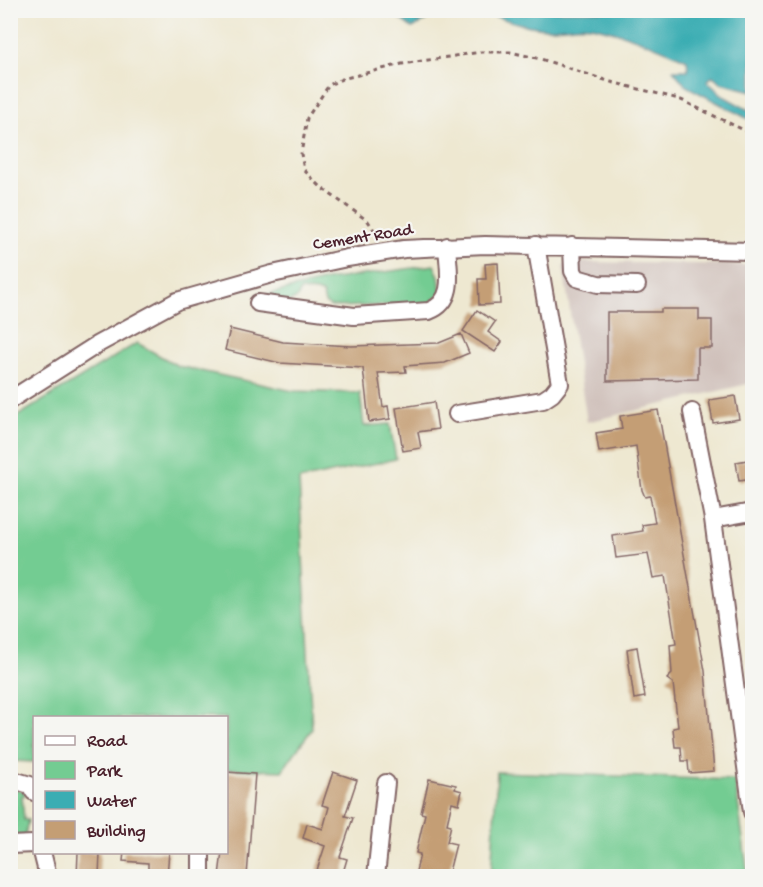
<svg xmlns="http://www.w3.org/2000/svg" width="763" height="887" font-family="'Gochi Hand',sans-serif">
	<rect width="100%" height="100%" fill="#f6f6f2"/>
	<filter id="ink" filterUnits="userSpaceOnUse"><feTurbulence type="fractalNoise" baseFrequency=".0167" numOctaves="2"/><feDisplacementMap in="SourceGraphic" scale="12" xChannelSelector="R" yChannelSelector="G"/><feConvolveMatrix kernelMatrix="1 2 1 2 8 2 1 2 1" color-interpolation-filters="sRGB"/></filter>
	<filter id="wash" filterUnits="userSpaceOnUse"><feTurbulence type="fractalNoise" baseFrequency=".008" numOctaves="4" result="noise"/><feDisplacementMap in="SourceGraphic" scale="24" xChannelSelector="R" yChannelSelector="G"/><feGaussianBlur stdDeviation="1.35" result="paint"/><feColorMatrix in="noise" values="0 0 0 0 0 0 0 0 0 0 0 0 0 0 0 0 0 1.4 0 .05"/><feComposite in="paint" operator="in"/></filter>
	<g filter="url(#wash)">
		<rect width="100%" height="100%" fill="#eee8d1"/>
		<path fill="#cfc0ba" d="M 584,262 L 751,265 L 752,383 L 587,422 L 563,266 Z"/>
		<path fill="#73cc92" stroke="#5e765e" stroke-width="1.5" d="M 434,265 L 439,276 L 441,293 L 429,304 L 331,307 L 325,303 L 322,293 L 301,290 L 297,298 L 287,303 L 257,297 L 327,280 Z
			M 137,343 L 178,366 L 233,378 L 293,391 L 360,393 L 364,426 L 390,424 L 396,459 L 299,480 L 312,729 L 282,771 L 227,769 L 226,718 L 34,718 L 34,762 L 11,761 L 11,420 Z
			M 497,772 L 735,780 L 748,876 L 491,876 Z
			M 10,788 L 24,791 L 25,795 L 22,796 L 24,820 L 28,820 L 25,836 L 11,836 Z"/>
		<path fill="#3badb3" stroke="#42666f" stroke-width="1.5" d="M 390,11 L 430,11 L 426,21 L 412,28 Z
			M 478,11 L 750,11 L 752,17 L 752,91 L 721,83 L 713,76 L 707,81 L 725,97 L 752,112 L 752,121 L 686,86 L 673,70 L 688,70 L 687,60 C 656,46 625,33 591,26 C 576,24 565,28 550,28 C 526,28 501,18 478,11 Z"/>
		<g id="blocks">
			<path fill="#c49e74" d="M 498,263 L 500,304 L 479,305 L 478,279 L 486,279 L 485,264 Z
				M 661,309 L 699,309 L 699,320 L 712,320 L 712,348 L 698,348 L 698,379 L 607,381 L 607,312 L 661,312 Z
				M 477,310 L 495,322 L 488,332 L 502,342 L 495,352 L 463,331 Z
				M 230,329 L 283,342 L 351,346 L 439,343 L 461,334 L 469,353 L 445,363 L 405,366 L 406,372 L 378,373 L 383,407 L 388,406 L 390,419 L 369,422 L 363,368 L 280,363 L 225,350 Z
				M 735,396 L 739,419 L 713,423 L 709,400 Z
				M 434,402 L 438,429 L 418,432 L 421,448 L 403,451 L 396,408 Z
				M 658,410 L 705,671 L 714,771 L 689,773 L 688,761 L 682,761 L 681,747 L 675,747 L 673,728 L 678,727 L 673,683 L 667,679 L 672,674 L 670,645 L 676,644 L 665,576 L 653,578 L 648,554 L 616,558 L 613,536 L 643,531 L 642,525 L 655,523 L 650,496 L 645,497 L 642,490 L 636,446 L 599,452 L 596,433 L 622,429 L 620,416 Z
				M 753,459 L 753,479 L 739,481 L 736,462 Z
				M 637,647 L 645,697 L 634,699 L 627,649 Z
				M 226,772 L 255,774 L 247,876 L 219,876 L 222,852 L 226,852 Z
				M 333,772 L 357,780 L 345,816 L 353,818 L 340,857 L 347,859 L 342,876 L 315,876 L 325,846 L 303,838 L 307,824 L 323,829 L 329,807 L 322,805 Z
				M 429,779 L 456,785 L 455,789 L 462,791 L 459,804 L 452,802 L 447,824 L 451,825 L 447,842 L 456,844 L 448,876 L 415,876 L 420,854 L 416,853 L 425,814 L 421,813 Z
				M 78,852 L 100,852 L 99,876 L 77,876 Z
				M 124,852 L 169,852 L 167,876 L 148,876 L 148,863 L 123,861 Z"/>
		</g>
	</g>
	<g filter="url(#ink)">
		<use href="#blocks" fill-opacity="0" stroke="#836565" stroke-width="1.5"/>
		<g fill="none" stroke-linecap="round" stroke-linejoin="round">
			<g stroke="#836565" stroke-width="20">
				<path id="minor" d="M 572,246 L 573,271 L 577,278 L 598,284 L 637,285
					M 258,303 L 354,316 L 429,311 C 457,301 448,269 447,246
					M 10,400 L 98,344 L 177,301 L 272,274 L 347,258 L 404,249 L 485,245 L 752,251
					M 692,412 L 713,519 L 752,812
					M 457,414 L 543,400 L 552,394 L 560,384 L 536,245
					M 713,519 L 752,512
					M 10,779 L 30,785 L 34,792
					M 10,845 L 34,844
					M 42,852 L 48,876
					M 201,852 L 201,876
					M 376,876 L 386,783"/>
			</g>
			<path stroke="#836565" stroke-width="3" stroke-dasharray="4.5 4.5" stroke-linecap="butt" d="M 380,239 L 368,221 L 323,189 L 304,170 L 301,154 L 307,118 L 329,85 L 342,79 L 402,64 L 481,52 L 510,52 L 541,59 L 611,82 L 679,99 L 752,134"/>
			<use href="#minor" stroke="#fff" stroke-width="16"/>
		</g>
	</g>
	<g text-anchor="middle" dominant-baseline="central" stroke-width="4.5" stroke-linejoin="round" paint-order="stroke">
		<g font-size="18" fill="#4a1f2b" stroke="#f6f6f2">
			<text transform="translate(363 238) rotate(-9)">Cement Road</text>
		</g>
	</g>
	<rect width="763" height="887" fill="none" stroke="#f6f6f2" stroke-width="36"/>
	<rect x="33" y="716" width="195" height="138" fill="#f6f6f2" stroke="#b1a0a2" stroke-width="1.5"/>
	<rect x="45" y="736" width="30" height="9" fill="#ffffff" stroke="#b1a0a2" stroke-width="1.5"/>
	<text x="87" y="746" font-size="18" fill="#4a1f2b">Road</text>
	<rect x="45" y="761" width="30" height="18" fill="#73cc92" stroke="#b1a0a2" stroke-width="1.5"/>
	<text x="87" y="776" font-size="18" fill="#4a1f2b">Park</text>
	<rect x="45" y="791" width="30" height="18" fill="#3badb3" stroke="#b1a0a2" stroke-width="1.5"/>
	<text x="87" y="806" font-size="18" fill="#4a1f2b">Water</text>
	<rect x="45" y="821" width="30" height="18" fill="#c49e74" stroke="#b1a0a2" stroke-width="1.5"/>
	<text x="87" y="836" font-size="18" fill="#4a1f2b">Building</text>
</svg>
